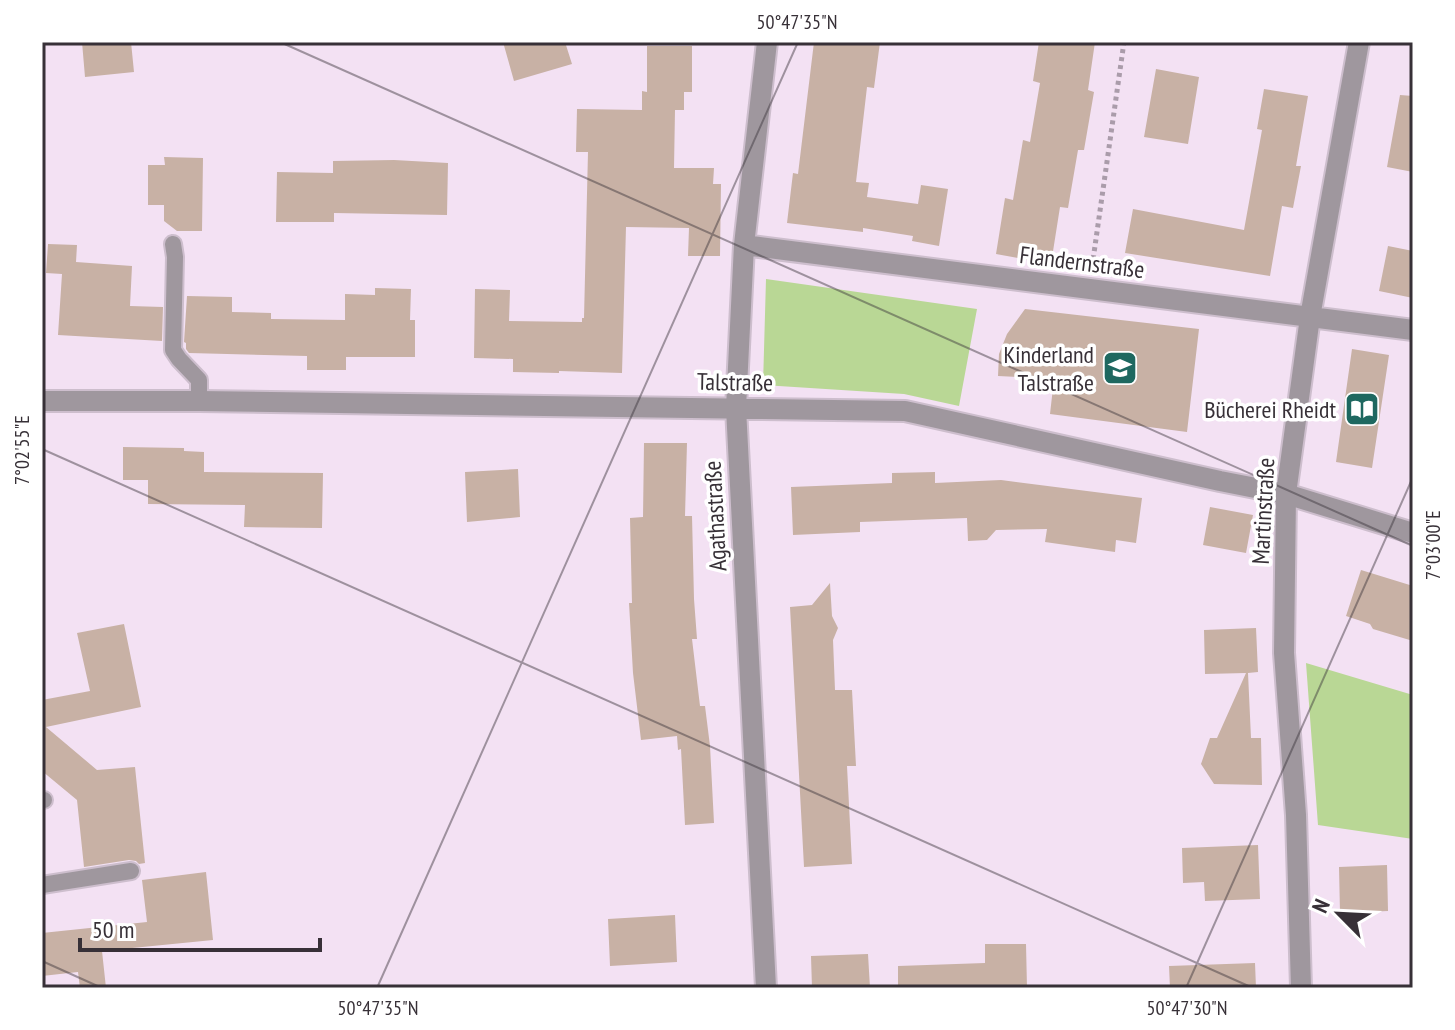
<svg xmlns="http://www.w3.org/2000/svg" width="1455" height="1030" font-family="'PT Sans Narrow',sans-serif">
	<rect width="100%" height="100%" fill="#f3e1f3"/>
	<path fill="#b9d795" d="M 766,279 L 977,309 L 959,406 L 904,394 L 763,385 Z
		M 1306,663 L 1413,695 L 1413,839 L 1318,825 Z"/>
	<path fill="#c8b1a5" d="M 82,42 L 131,42 L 134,72 L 85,77 Z
		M 503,42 L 565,42 L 572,64 L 514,81 Z
		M 814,42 L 880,42 L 874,88 L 867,87 L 856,182 L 869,183 L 867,197 L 918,204 L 921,185 L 948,189 L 939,246 L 912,241 L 913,236 L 863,228 L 863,232 L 787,223 L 793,173 L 798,174 Z
		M 1039,42 L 1095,42 L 1088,90 L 1094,92 L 1084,150 L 1078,150 L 1068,208 L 1060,207 L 1051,264 L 996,254 L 1005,198 L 1013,200 L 1023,140 L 1030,142 L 1040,83 L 1033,81 Z
		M 647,46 L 692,46 L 692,92 L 684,92 L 684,110 L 675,110 L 674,168 L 714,168 L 713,184 L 721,184 L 720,256 L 688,256 L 689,228 L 626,227 L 622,373 L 559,371 L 559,373 L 513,372 L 513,359 L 474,358 L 475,289 L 510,290 L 509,321 L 582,322 L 582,318 L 584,318 L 588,152 L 576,152 L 577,109 L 642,110 L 642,91 L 647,92 Z
		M 1156,69 L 1199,77 L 1188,144 L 1144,137 Z
		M 1264,89 L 1308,96 L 1296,166 L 1301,166 L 1293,208 L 1282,206 L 1270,276 L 1125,253 L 1133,209 L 1244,230 L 1262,130 L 1257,129 Z
		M 1400,95 L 1413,96 L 1413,172 L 1387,167 Z
		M 164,157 L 203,158 L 202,231 L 177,231 L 164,221 L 164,205 L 148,205 L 148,165 L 165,165 Z
		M 394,160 L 448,163 L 447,215 L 334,213 L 334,222 L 276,222 L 277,172 L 333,173 L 333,161 Z
		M 48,244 L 77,245 L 76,262 L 132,266 L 130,306 L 163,307 L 162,341 L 58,335 L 62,274 L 46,273 Z
		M 1388,246 L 1413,251 L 1413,298 L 1379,291 Z
		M 375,288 L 411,289 L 410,320 L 415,320 L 415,357 L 346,357 L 346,370 L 307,370 L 307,356 L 189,353 L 186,349 L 186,343 L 184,342 L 187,296 L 232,297 L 232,312 L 271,313 L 271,319 L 345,320 L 345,294 L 375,295 Z
		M 1025,309 L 1199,329 L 1187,432 L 1050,414 L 1054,379 L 998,376 L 999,354 L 1007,334 Z
		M 1352,349 L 1389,355 L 1372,468 L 1336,462 Z
		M 644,443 L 687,443 L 685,516 L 692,516 L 694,599 L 697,639 L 692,639 L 700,706 L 705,706 L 710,746 L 714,823 L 685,825 L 681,749 L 678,750 L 677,736 L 641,740 L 633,673 L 629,603 L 632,603 L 630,518 L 643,517 Z
		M 123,447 L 184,448 L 184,451 L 204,452 L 204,472 L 323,473 L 322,528 L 244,527 L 245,505 L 148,504 L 148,480 L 123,480 Z
		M 518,469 L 520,517 L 467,522 L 465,472 Z
		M 935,472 L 935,483 L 1001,480 L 1142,498 L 1136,543 L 1116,540 L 1115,552 L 1045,542 L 1047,529 L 996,530 L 987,540 L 968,541 L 967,518 L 860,522 L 860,532 L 793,535 L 791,487 L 892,483 L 892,473 Z
		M 1210,507 L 1253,515 L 1246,553 L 1203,545 Z
		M 1361,570 L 1413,586 L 1413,641 L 1373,629 L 1370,624 L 1346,616 Z
		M 830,583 L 832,616 L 838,628 L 833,640 L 835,690 L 852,690 L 856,766 L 847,766 L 852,864 L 804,867 L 790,607 L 812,605 Z
		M 124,624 L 141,707 L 46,727 L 97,770 L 135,767 L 145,863 L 139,864 L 136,861 L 129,860 L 84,867 L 77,800 L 42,771 L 42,700 L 90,691 L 77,633 Z
		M 1256,628 L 1258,672 L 1248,673 L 1251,738 L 1261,738 L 1262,785 L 1214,784 L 1201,764 L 1210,738 L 1217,738 L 1246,673 L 1205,674 L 1204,630 Z
		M 1258,845 L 1260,899 L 1205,901 L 1204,882 L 1183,883 L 1182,848 Z
		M 1387,865 L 1388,911 L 1340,913 L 1339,867 Z
		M 206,872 L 213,940 L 102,951 L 106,988 L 80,988 L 78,972 L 42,976 L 42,933 L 147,922 L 142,880 Z
		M 675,915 L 677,962 L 610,966 L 608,919 Z
		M 985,944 L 1026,944 L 1027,988 L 898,988 L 898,966 L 985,963 Z
		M 868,954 L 870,988 L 812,988 L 811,956 Z
		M 1255,963 L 1256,988 L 1170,988 L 1169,966 Z"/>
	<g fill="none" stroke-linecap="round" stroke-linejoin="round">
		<g stroke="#cdbecd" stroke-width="20">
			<path id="service" d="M 173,244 L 175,257 L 173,350 L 179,359 L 199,380 L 199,401
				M 42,800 L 44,800
				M 42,885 L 131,871"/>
		</g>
		<g stroke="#cdbecd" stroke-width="24">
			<path id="minor" d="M 744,245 L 1413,330
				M 42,401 L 199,401 L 905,411 L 1220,481 L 1286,494 L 1413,533
				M 766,988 L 736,408 L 744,245 L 767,42
				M 1301,988 L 1296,815 L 1284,653 L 1286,494 L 1310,317 L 1359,42"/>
		</g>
		<path stroke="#aa9caa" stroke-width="5" stroke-dasharray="4 4" stroke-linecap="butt" d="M 1092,267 L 1124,42"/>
		<use href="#service" stroke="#9f979e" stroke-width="16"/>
		<use href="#minor" stroke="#9f979e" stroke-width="20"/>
	</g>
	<path fill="none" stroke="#373037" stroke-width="2" stroke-opacity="0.45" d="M 280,42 L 1413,546M 42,449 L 1253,988M 42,961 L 102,988M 377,988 L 798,42M 1186,988 L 1413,477"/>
	<defs>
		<g id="school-square" transform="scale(1.8)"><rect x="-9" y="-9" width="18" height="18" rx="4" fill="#1e6860" stroke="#fff"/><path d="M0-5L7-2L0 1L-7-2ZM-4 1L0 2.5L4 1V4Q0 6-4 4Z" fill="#fff"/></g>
		<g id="library-square" transform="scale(1.8)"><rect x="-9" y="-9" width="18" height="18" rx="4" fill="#1e6860" stroke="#fff"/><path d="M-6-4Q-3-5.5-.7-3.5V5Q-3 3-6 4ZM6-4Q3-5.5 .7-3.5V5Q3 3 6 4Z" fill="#fff"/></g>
	</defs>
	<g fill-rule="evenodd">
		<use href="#school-square" x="1120" y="368"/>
		<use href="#library-square" x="1362" y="409"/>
	</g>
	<g text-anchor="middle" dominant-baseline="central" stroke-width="7" stroke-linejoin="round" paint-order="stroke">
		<g font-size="24" fill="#373037" stroke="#fff">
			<text transform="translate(1082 262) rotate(7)">Flandernstraße</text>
			<text transform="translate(735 382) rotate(1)">Talstraße</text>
			<text transform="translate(1263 511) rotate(-87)">Martinstraße</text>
			<text transform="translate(715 516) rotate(-93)">Agathastraße</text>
		</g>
		<g font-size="24" fill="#373037" stroke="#fff" text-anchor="end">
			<text x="1094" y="354">Kinderland<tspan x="1094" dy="28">Talstraße</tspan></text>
			<text x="1336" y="409">Bücherei Rheidt</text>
		</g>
	</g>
	<rect width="1455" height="1030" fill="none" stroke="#ffffff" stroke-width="88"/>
	<g transform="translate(1339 914) rotate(294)" stroke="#ffffff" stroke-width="6" paint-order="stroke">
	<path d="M0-6L14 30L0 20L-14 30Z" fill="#373037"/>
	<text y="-12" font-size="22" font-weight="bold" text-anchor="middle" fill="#373037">N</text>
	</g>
	<path d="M80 938v12h240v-12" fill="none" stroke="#373037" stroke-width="4"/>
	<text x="92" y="938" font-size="24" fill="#373037" stroke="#ffffff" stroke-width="6" paint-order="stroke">50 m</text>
	<rect x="44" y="44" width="1367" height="942" fill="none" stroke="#373037" stroke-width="3"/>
	<g font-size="20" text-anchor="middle" fill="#373037">
		<text x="797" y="29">50°47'35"N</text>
		<text transform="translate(22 450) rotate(-90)" y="7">7°02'55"E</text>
		<text transform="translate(1433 545) rotate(-90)" y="7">7°03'00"E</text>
		<text x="378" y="1015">50°47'35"N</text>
		<text x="1187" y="1015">50°47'30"N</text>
	</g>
</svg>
